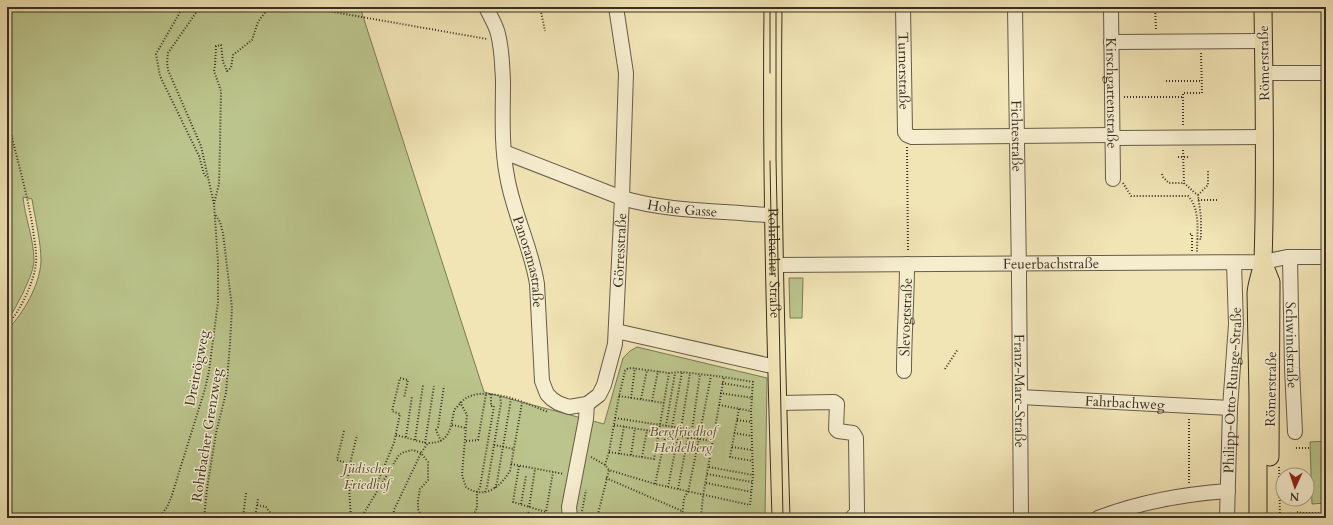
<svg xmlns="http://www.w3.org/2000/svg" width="1333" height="525" font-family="Cardo,serif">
	<rect width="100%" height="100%" fill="#f1e4b5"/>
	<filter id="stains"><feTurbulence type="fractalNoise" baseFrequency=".005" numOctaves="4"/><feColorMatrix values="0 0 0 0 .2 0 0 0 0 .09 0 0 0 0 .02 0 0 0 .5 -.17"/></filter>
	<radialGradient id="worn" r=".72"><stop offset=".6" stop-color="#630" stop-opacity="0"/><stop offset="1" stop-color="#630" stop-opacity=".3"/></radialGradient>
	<path fill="#bbc48c" stroke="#7a7a58" d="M 7,7 L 360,7 L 484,392 L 604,424 L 623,358 L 630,351 L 637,347 L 767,378 L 765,518 L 7,518 L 7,330 C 23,314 40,285 41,261 C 41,241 35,219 32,199 L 23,197 C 25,218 34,239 34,261 C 33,273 27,283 23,293 C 18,302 14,312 7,320 Z
		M 789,278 L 803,278 L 802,318 L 790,318 Z
		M 1326,441 L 1326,503 L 1312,504 L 1310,442 Z"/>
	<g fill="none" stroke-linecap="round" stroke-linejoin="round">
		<g stroke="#665c48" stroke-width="16">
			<g id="minor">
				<path id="s1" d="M 486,7 C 490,16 496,25 498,34 C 502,49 502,64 503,80 C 503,111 501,145 507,176 C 513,213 531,246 537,284 L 542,381 L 547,394 L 552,399 L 558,403 L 569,407 L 587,404 L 599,395 L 604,385 L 615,344 L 622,198 L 626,73 L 616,7"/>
				<path id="s2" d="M 903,7 L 905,132 L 907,135 L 912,137 L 1112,135"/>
				<path id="s3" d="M 1015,7 L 1019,275 L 1021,518"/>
				<path id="s4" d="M 1111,7 L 1113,179"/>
				<path d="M 1111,42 L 1263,41"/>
				<path d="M 1264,73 L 1326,73"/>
				<path d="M 1113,138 L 1265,137"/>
				<path id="s5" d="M 504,152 L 622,198 C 656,208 691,210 725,212 C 742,213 758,215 774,215"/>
				<path id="s6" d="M 1290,257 L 1292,368 L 1295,432"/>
				<path id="s7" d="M 775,265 L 1263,262 L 1287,257 L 1326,257"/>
				<path d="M 616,331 L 767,365 L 777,366"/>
				<path id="s8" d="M 904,371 C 904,335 907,300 907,264"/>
				<path id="s9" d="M 1020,397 L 1230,408"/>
				<path d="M 778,403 L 834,402 L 837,404 L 836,429 L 838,431 L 853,433 L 856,438 L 857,512 L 852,518"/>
				<path d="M 570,518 L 569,507 L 586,419 L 587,404"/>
				<path d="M 1098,518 C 1140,502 1184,494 1228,491"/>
				<path id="s10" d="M 1227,518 L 1230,408 L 1236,324 L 1234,263"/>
			</g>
		</g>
		<g stroke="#382f23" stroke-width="19">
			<g id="major">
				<path id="s11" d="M 773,7 C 771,177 776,348 781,518"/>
				<path d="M 1263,262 L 1271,282 L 1271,288 L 1270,457"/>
				<path d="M 1258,518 L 1258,396 L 1256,293 C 1257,281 1262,271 1263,260 C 1266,176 1264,91 1263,7"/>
			</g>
		</g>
		<path stroke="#382f23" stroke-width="2" stroke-dasharray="1 2" stroke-linecap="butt" d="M 183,7 L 156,54 L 160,76 L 199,156 L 204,174 L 207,178
			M 305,7 L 487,39
			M 540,7 L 545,31
			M 1155,7 L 1156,30
			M 1322,27 L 1326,26
			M 1166,81 L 1201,81
			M 1124,97 L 1183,97
			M 7,118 C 16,155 27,192 33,229 C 34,240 37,251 36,262 C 35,280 20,312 7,325
			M 1183,125 L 1183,93 L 1202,93 L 1201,52
			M 907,147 L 908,252
			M 1183,150 L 1184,183 L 1195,193 L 1198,195 L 1201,218 L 1201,239 L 1197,239
			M 1178,157 L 1189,157
			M 1162,174 L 1163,177 L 1169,183 L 1184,183
			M 1123,183 L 1131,196 L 1188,196 C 1201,209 1197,234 1197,252
			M 1198,195 L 1208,185 L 1208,170
			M 1198,200 L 1219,200
			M 214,204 L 219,184 L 220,144 L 221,91 L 214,71 L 215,65 L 216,46 L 221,45 L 223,62 L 227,71 L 231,68 L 233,55 L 252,40 L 258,22 L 269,7
			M 1190,234 L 1192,234 L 1192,251
			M 945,369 L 958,349
			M 722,383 L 752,388
			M 720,393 L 753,398
			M 619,396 L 664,403
			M 631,398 L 635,368
			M 641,399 L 647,370
			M 652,401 L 658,371
			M 460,402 L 467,415 L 462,475 L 466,487 C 485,500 500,487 510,471 L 522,403
			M 719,405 L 751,411
			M 739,409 L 730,457 L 753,461
			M 615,418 L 713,433
			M 737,420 L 752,422
			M 452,425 L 466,428
			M 614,425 L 712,441
			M 666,426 L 675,373
			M 672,427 L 682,372
			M 681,429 L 690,373
			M 692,430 L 700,374
			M 344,431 L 337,460 L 350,464
			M 700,432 L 711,376
			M 734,433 L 752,436
			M 396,435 L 426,443
			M 406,437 L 412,396
			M 415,440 L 423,385
			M 441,441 L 436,430 L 438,427 L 444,386
			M 466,441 L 478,440 L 486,394
			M 425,443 L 434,386
			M 494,445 L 514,449
			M 732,447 L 752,450
			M 1296,448 L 1310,448
			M 609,452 L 654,459 L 669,373
			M 619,454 L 624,426
			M 631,455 L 635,428
			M 591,457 L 605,465 L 609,470 L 655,484 L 750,505 L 753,475 L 751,411 L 753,382 L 724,377
			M 642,457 L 647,430
			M 511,464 L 564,474
			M 605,465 L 609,452 L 619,396 L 625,371 L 627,369 L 631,368 L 669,373 L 682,372 L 724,377 L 703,496 L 701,518
			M 519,466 L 513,502 L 546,512 L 553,472
			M 709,467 L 753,475
			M 1279,467 L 1280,518
			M 707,474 L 752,482
			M 606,478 L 682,511
			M 706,483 L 752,492
			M 1189,483 L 1189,418
			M 655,484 L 666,434
			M 668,487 L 678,436
			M 495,488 L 497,482 L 511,399
			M 678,489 L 688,437
			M 377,490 L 376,486 L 394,443 L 400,414 L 392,411 L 400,378 L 408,380 L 404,398
			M 485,492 L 487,487 L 501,403 L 500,396
			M 521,504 L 526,476
			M 257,505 L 266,507 L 274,518
			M 529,507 L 535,469
			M 582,511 L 586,490
			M 1297,512 L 1303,513 L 1326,513
			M 1303,513 L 1304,518
			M 473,517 L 481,518
			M 159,518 L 167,507 L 171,498 L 205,389 L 209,371 L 218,302 L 218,262 L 214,204 L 201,146 L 168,70 L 167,63 L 168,53 L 200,7
			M 204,518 L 207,489 L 216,433 L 226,393 L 230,344 L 232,308 L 223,233 L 220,222 L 215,214
			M 243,518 L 246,493
			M 255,518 L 258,499
			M 351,518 L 348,472 L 357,435
			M 361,518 L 399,455 L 404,452 L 413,450 L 421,453 L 428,462 L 428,480 L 420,489 L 418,500 L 418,509 L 422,518
			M 393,518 L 394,510 L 421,453 L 428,443 C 450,443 450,429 454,412 C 454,409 457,407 459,405 C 466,395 477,393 489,394 C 509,395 530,405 548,412
			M 472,518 L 477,508 L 477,492 L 480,487 L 494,406 L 491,406 L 491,394
			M 525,518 L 529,512
			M 597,518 L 609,470
			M 682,518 L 684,498 L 688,492 L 699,439"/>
		<use href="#minor" stroke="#f6edcf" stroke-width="14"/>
		<use href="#major" stroke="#f1e4b5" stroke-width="17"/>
		<path stroke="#382f23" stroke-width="1" d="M 770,7 L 770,73
			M 776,7 L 776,158 L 783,518
			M 770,161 L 772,275"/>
	</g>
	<g text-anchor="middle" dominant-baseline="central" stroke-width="3" stroke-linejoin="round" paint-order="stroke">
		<g font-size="14" fill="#382f23" stroke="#f6edcf">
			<text transform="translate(1264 63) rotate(-91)">Römerstraße</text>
			<text stroke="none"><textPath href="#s2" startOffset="64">Turnerstraße</textPath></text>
			<text stroke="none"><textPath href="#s4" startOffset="86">Kirschgartenstraße</textPath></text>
			<text stroke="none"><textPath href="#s3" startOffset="129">Fichtestraße</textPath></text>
			<text stroke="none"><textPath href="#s5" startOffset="188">Hohe Gasse</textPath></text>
			<text stroke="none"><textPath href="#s1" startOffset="602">Görresstraße</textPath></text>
			<text stroke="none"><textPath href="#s1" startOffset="261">Panoramastraße</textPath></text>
			<text stroke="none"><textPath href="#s11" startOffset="256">Rohrbacher Straße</textPath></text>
			<text stroke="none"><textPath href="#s7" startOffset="276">Feuerbachstraße</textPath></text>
			<text stroke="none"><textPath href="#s8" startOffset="54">Slevogtstraße</textPath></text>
			<text stroke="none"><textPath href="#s6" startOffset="88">Schwindstraße</textPath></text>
			<text transform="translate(197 368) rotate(-79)">Dreitrögweg</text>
			<text transform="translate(1271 389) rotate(-89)">Römerstraße</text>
			<text stroke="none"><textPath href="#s10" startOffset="128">Philipp-Otto-Runge-Straße</textPath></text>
			<text stroke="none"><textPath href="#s3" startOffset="384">Franz-Marc-Straße</textPath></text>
			<text stroke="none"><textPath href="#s9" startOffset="105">Fahrbachweg</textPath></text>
			<text transform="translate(207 435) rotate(-81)">Rohrbacher Grenzweg</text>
		</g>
		<g font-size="14" font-style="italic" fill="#524d38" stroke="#f6edcf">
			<text x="683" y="431">Bergfriedhof<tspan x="683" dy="16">Heidelberg</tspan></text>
			<text x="367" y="468">Jüdischer<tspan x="367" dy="16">Friedhof</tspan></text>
		</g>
	</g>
	<rect width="1333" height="525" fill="none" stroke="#f1e4b5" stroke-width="24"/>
	<rect x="8" y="8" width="1317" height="509" fill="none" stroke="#382f23" stroke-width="2"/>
	<rect x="12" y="12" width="1309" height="501" fill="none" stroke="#382f23"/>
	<g transform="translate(1295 487) rotate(183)"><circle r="19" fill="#f6edcf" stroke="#aaa18a"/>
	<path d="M0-3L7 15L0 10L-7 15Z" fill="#8f2418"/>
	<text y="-6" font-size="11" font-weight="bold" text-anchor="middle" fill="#382f23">N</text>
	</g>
	<rect width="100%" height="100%" filter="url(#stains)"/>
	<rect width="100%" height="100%" fill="url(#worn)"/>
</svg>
